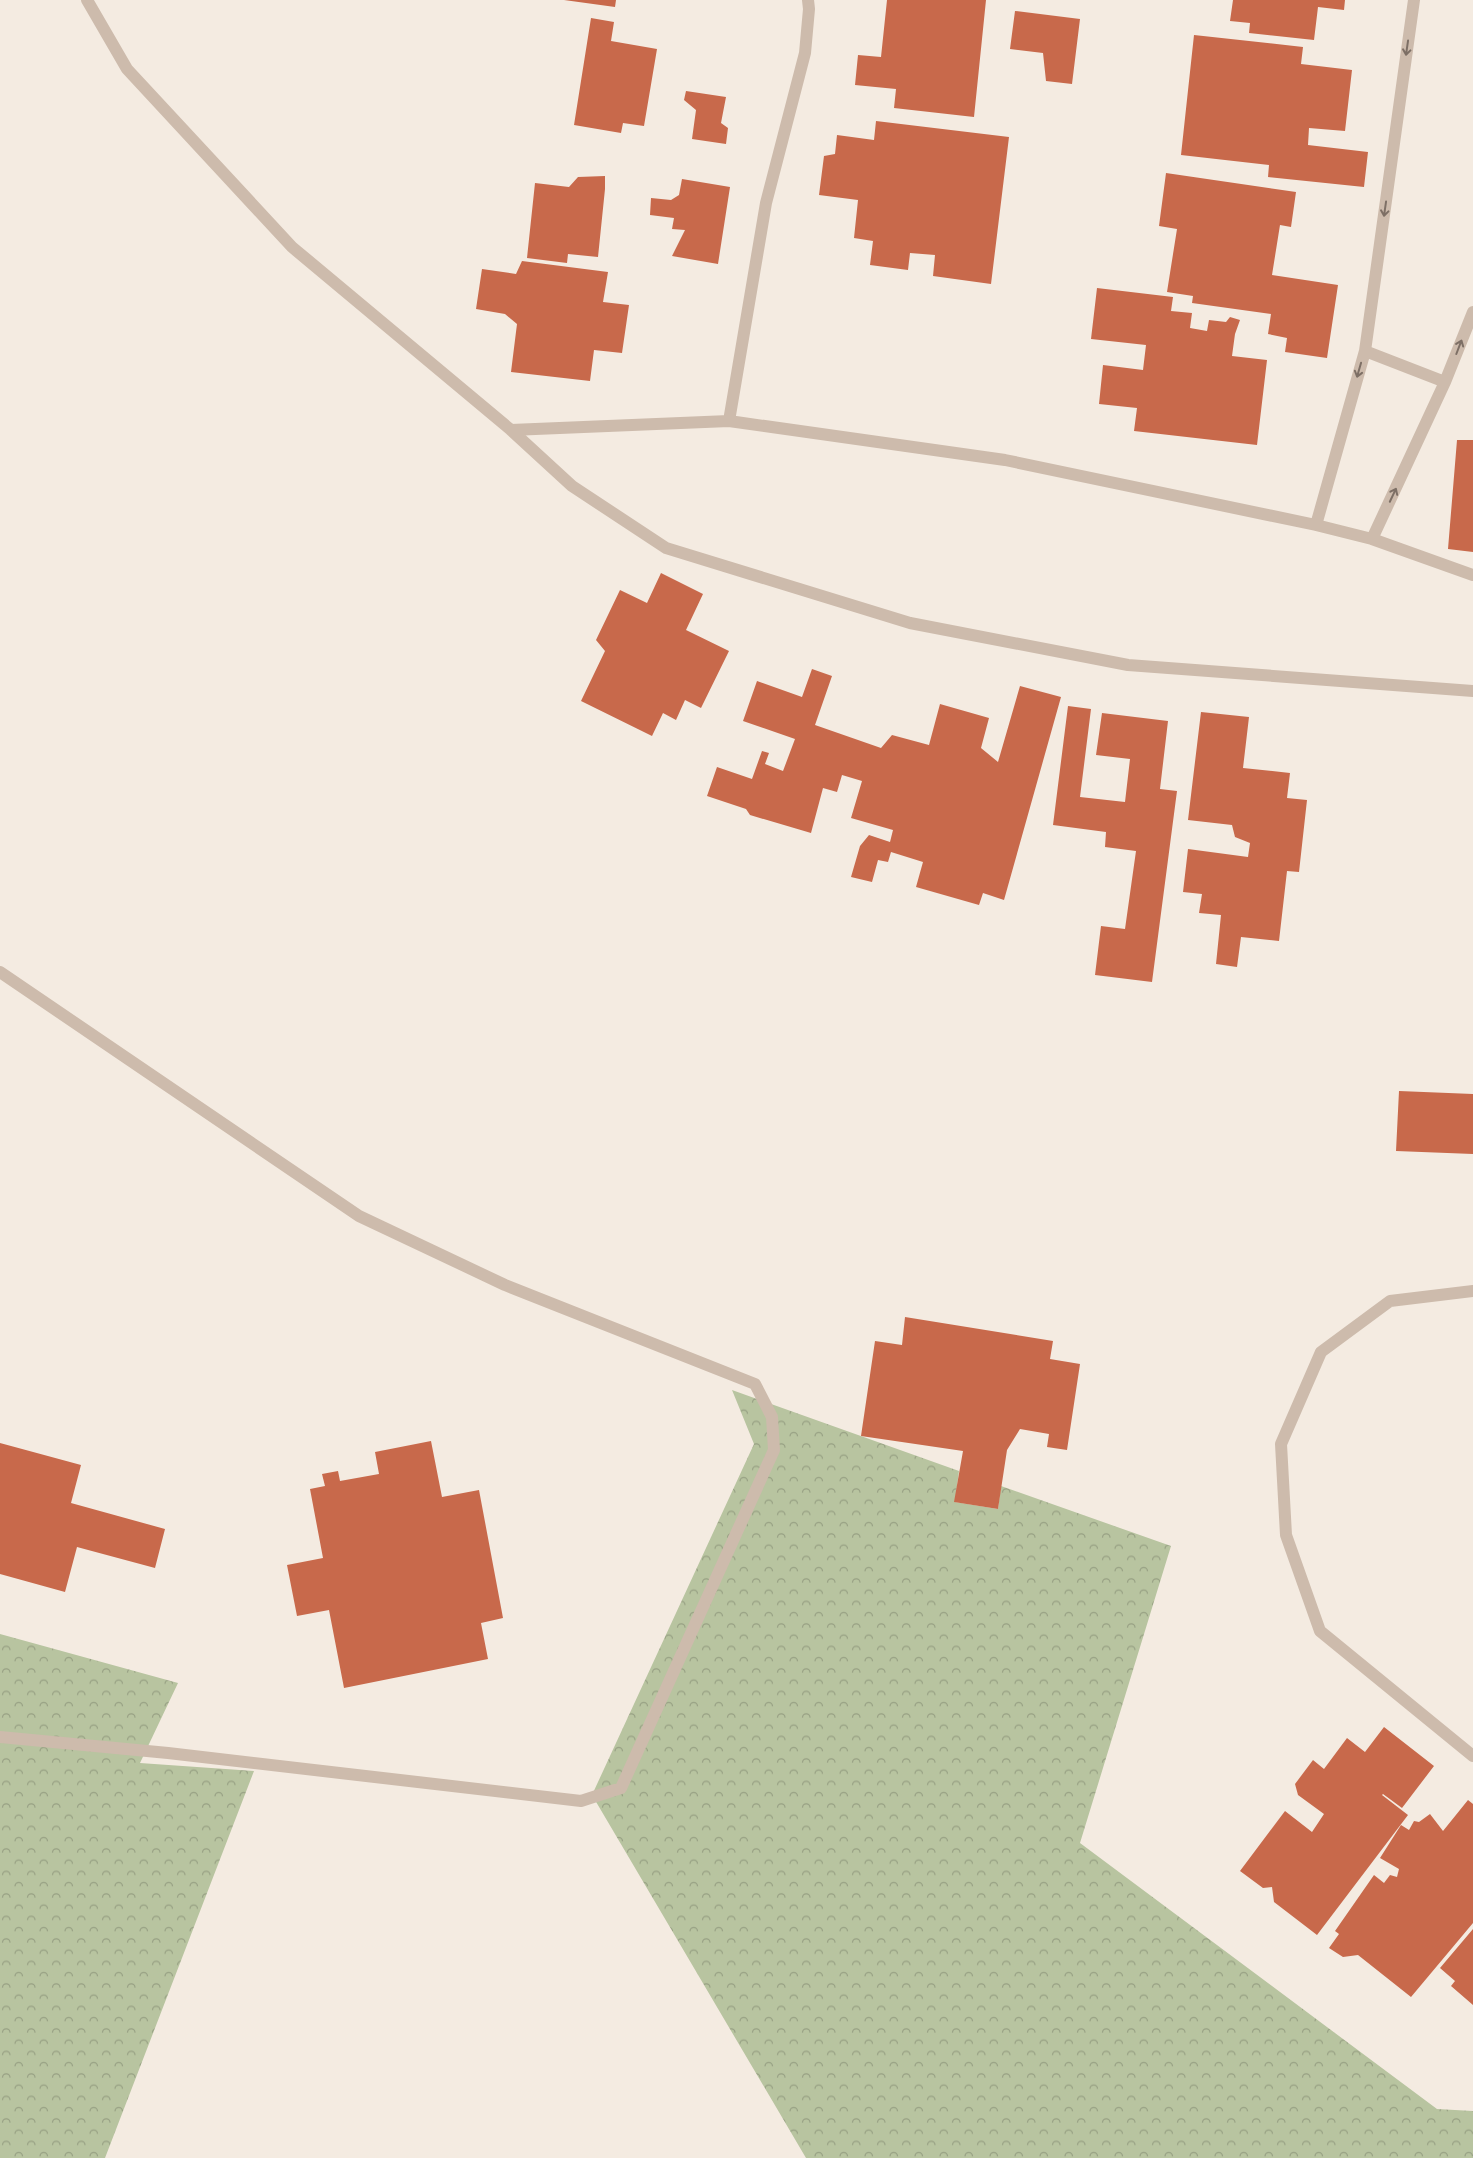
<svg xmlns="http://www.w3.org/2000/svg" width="1473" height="2158" font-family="'Golos Text',sans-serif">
	<defs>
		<pattern id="forest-crowns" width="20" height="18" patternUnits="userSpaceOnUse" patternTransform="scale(1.25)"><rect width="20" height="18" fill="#b8c4a0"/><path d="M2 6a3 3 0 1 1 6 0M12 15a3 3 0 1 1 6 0" fill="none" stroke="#97a083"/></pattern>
	</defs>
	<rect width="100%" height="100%" fill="#f4ebe1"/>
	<path fill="url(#forest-crowns)" d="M 732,1390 L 959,1471 L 955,1502 L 998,1509 L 1001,1486 L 1171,1546 L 1080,1843 L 1437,2109 L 1473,2111 L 1473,2158 L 806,2158 L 592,1795 L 754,1444 Z
		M 0,1634 L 178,1683 L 140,1763 L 254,1771 L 105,2158 L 0,2158 Z"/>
	<path fill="#c8694b" d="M 564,0 L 616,0 L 615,7 Z
		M 887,0 L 986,0 L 974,117 L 894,108 L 896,89 L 855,85 L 858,55 L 881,57 Z
		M 1233,0 L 1345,0 L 1344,10 L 1318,7 L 1314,40 L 1249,33 L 1250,23 L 1230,21 Z
		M 1015,11 L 1080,19 L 1072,84 L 1046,81 L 1043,53 L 1010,49 Z
		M 591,18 L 614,22 L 611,41 L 657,49 L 644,126 L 623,123 L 621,133 L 574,125 Z
		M 1194,35 L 1303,47 L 1301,64 L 1352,70 L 1345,131 L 1309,128 L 1308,145 L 1368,152 L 1364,187 L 1268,177 L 1269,165 L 1181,155 Z
		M 686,91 L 726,97 L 721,123 L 728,128 L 726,144 L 692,139 L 696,110 L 684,100 Z
		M 876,121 L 1009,137 L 991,284 L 933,276 L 935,255 L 910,253 L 908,270 L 870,265 L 873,241 L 854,238 L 858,200 L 819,195 L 824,156 L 835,154 L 837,135 L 874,140 Z
		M 1166,173 L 1296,192 L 1291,227 L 1280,225 L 1272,275 L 1338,285 L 1327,358 L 1285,352 L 1287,338 L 1268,334 L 1271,314 L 1192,303 L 1193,296 L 1167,292 L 1177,229 L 1159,226 Z
		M 605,176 L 605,189 L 598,257 L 568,254 L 567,263 L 527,258 L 535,183 L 569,187 L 578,177 Z
		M 682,179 L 730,187 L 718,264 L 672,256 L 685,230 L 672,229 L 674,218 L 650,215 L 651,198 L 671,200 L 679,195 Z
		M 522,261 L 608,272 L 603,302 L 629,305 L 622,353 L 594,350 L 590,381 L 511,372 L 517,324 L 505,314 L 476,309 L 482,269 L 516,274 Z
		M 1097,288 L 1173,297 L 1171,311 L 1192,313 L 1190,328 L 1207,331 L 1209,320 L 1226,322 L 1230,317 L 1240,320 L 1235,334 L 1232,356 L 1267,360 L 1257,445 L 1134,431 L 1137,408 L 1099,404 L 1103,365 L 1143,370 L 1146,345 L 1091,339 Z
		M 1457,440 L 1473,440 L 1473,552 L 1448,549 Z
		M 661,573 L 703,594 L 686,630 L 729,651 L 701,708 L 685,700 L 676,720 L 663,713 L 652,736 L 581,701 L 605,651 L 596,640 L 620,590 L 647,603 Z
		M 812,669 L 832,676 L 815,725 L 881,748 L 892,735 L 929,745 L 940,704 L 989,718 L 981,748 L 998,762 L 1020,686 L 1061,697 L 1004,900 L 983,893 L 979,905 L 916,887 L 923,862 L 891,852 L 888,862 L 878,860 L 872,882 L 851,877 L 860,846 L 869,835 L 890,842 L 893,830 L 851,818 L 862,781 L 842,775 L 837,792 L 823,788 L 811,833 L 750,815 L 746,809 L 707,796 L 717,767 L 752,779 L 762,751 L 769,753 L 765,764 L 783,771 L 795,739 L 743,721 L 757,681 L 802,697 Z
		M 1068,706 L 1091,709 L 1080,797 L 1125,802 L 1130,759 L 1096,755 L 1102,713 L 1168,721 L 1160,789 L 1177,791 L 1152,982 L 1095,975 L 1101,926 L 1125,929 L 1136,851 L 1105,847 L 1106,832 L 1053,825 Z
		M 1201,712 L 1249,717 L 1243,768 L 1290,773 L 1287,798 L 1307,800 L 1299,872 L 1287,871 L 1279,941 L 1241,937 L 1237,967 L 1216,964 L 1221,915 L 1199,913 L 1202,894 L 1183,892 L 1188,849 L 1248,857 L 1250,843 L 1235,837 L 1232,825 L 1188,820 Z
		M 1399,1091 L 1473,1094 L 1473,1154 L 1396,1151 Z
		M 905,1317 L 1053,1341 L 1050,1359 L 1080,1364 L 1067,1450 L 1047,1447 L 1049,1434 L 1020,1429 L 1007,1450 L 998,1509 L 954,1502 L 963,1451 L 861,1436 L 875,1341 L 902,1345 Z
		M 431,1441 L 442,1497 L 479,1490 L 503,1618 L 481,1623 L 488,1659 L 344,1688 L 329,1610 L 297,1616 L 287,1565 L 323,1558 L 310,1489 L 325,1486 L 322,1474 L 338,1471 L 340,1481 L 379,1474 L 375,1452 Z
		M 0,1443 L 81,1465 L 71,1503 L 165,1529 L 155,1568 L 77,1547 L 65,1592 L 0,1574 Z
		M 1384,1727 L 1434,1766 L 1402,1808 L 1383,1794 L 1382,1795 L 1408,1815 L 1317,1935 L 1274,1902 L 1272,1887 L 1263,1888 L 1240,1871 L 1285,1811 L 1312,1832 L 1324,1814 L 1298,1795 L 1295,1784 L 1313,1760 L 1324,1769 L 1347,1738 L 1365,1752 Z
		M 1468,1800 L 1473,1804 L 1473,1923 L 1411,1997 L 1358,1955 L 1343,1957 L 1329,1948 L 1339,1934 L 1335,1931 L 1374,1875 L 1384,1883 L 1390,1875 L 1397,1877 L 1399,1869 L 1380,1858 L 1401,1825 L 1409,1830 L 1414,1821 L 1419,1822 L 1430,1814 L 1443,1831 Z
		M 1473,1929 L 1473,2005 L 1451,1986 L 1455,1981 L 1440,1968 Z"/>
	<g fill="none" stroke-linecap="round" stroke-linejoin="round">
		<path stroke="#cdbbac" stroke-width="12" d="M 87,0 L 127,69 L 292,247 L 511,430 L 572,486 L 666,548 L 910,623 L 1128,665 L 1473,691
			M 1365,351 L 1445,382
			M 729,421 L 766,203 L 805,53 L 809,9 L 808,0
			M 511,430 L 729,421 L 1005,460 L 1316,525 L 1372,539 L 1473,575
			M 1316,525 L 1365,351 L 1414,0
			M 1372,539 L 1445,382 L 1473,312
			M 0,972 L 359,1216 L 505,1285 L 755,1384 L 772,1417 L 774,1450 L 621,1788 L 581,1801 L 168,1753 L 0,1737
			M 1473,1291 L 1390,1301 L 1321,1352 L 1281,1444 L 1286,1535 L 1320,1631 L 1473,1756"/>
	</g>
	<defs><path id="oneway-shaft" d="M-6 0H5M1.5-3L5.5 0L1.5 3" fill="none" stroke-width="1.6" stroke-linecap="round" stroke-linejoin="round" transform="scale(1.25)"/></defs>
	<g stroke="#7d6f65">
		<use href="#oneway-shaft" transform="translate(1407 48) rotate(98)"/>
		<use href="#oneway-shaft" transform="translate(1385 209) rotate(98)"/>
		<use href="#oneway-shaft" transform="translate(1459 347) rotate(-69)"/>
		<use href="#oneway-shaft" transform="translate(1359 370) rotate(106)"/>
		<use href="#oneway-shaft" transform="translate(1393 495) rotate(-65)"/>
	</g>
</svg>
